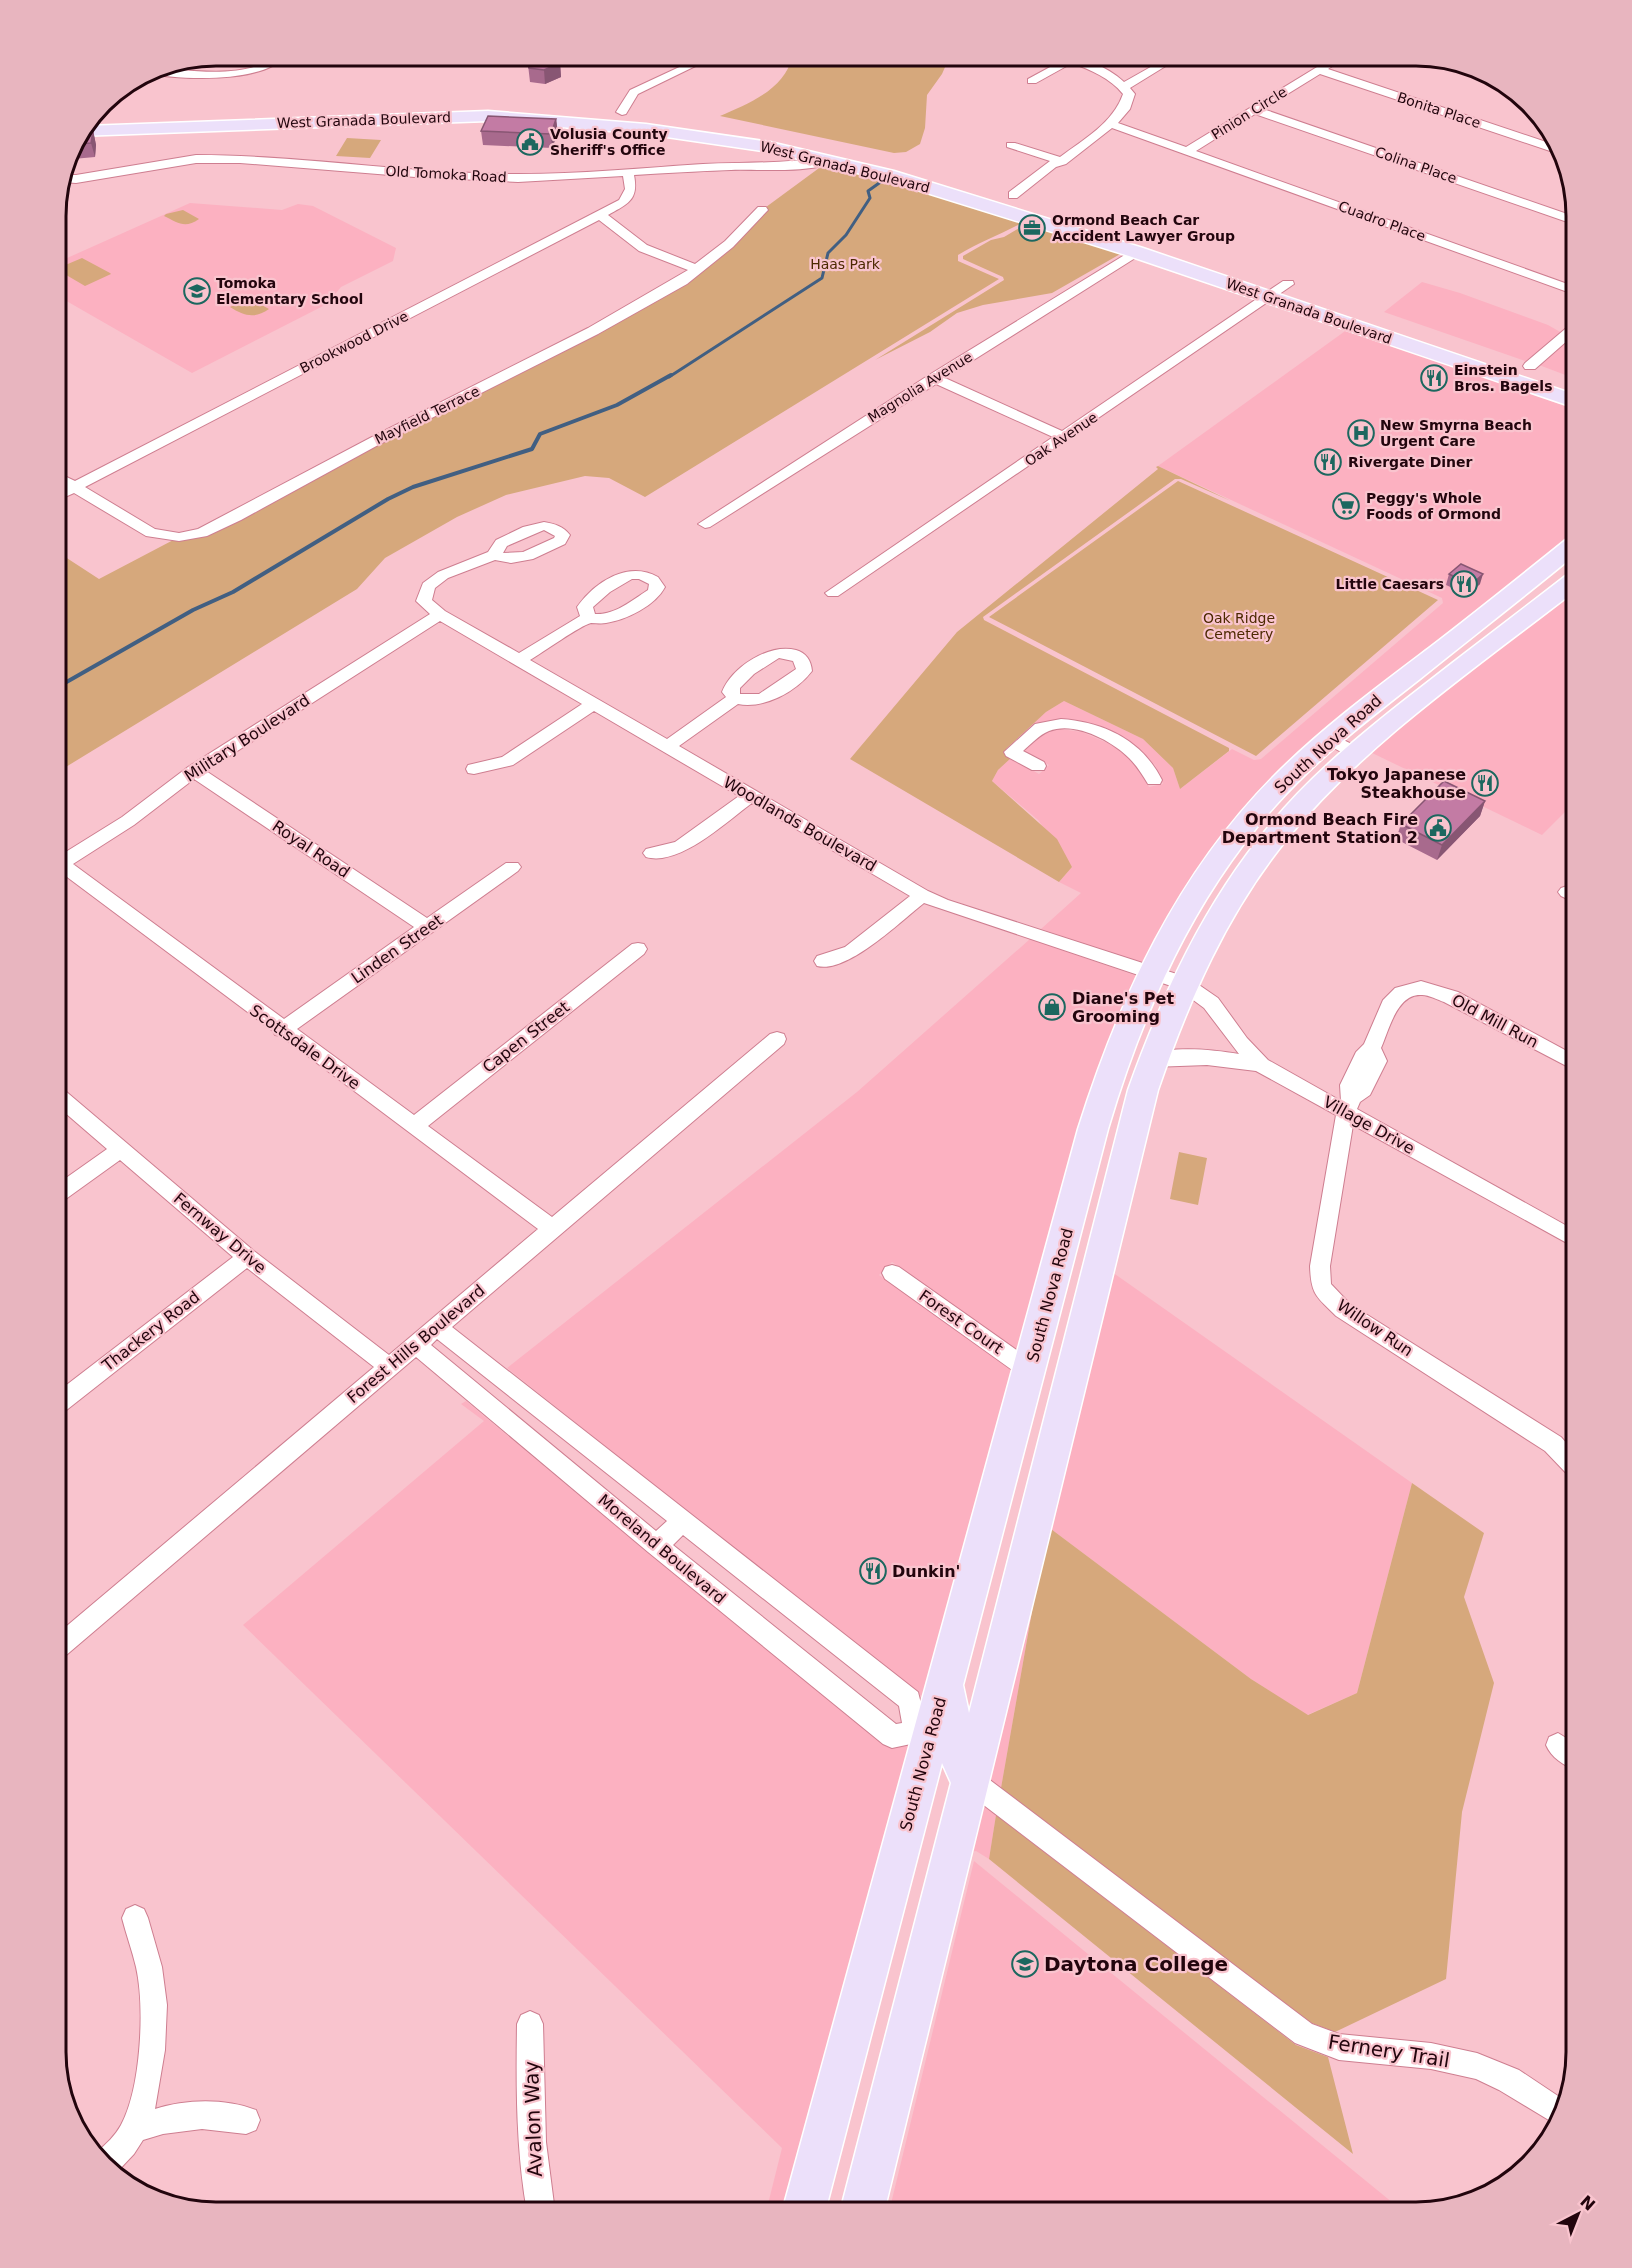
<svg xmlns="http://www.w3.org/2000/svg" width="1632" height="2268" font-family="'DejaVu Sans',sans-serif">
	<rect width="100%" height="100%" fill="#f9c4ce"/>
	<path fill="#fcb1c1" d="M 190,203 L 282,210 L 298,204 L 313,206 L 396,248 L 393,261 L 341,287 L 327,304 L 192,373 L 56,295 L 56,263 Z
		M 1422,282 L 1460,293 L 1548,325 L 1562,333 L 1528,362 L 1384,312 Z
		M 1348,329 L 1576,410 L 1576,535 L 1319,739 L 1146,965 L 1041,929 L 1081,893 L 1059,882 L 1072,867 L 1038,820 L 992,781 L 998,770 L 1011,758 L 1039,774 L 1049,765 L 1023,751 L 1046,732 L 1061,729 L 1082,732 L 1119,748 L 1141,771 L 1149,787 L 1163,784 L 1155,765 L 1131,742 L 1090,723 L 1059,719 L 1039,723 L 1021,737 L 1022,733 L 1046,712 L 1064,701 L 1143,739 L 1173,768 L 1180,789 L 1232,749 L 1254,760 L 1261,759 L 1443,603 L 1442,598 L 1158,466 Z
		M 1571,338 L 1576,342 L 1576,379 L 1539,365 Z
		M 1576,586 L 1576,801 L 1542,835 L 1368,751 Z
		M 1030,939 L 1140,977 L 1024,1355 L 892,1262 L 879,1275 L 1018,1374 L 925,1715 L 922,1698 L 918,1692 L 781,1586 L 507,1368 L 857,1092 Z
		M 1112,1272 L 1412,1483 L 1357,1693 L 1307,1715 L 1251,1679 L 1047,1526 L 1001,1788 L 982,1774 Z
		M 466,1401 L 655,1559 L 884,1745 L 893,1747 L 911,1744 L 915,1749 L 790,2212 L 766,2212 L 782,2148 L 243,1625 L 484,1421 L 461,1404 Z
		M 976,1799 L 996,1815 L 989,1859 L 976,1851 L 970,1852 L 965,1859 L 878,2212 L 875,2212 Z
		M 974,1861 L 1393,2203 L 1393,2212 L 889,2212 Z"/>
	<path fill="#d6a87c" d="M 792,56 L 943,56 L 949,58 L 942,74 L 927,95 L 925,128 L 920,144 L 906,152 L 894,153 L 720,116 C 748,104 786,89 792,56 Z
		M 347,138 L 381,140 L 370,158 L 336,156 Z
		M 830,160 L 1029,219 C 1005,233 981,241 958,255 L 958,261 L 999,279 L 645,497 L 609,478 L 585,476 L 506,495 L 457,517 L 385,558 L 357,589 L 56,773 L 56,551 L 99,579 L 179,537 L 202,533 L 682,281 L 762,210 Z
		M 183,210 L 199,219 C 185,229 178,223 164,216 L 166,214 Z
		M 1026,224 L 1122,253 L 1052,293 L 983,305 L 957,313 L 930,332 L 875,360 L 1004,280 L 1003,277 L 963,259 L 963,256 L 991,240 L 1004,237 Z
		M 82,258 L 110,273 L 111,274 L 85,286 L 56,269 Z
		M 249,298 L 269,309 C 255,319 244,316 230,307 Z
		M 1158,466 L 1231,501 L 1181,479 L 1175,479 L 983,617 L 984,620 L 1229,748 L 1229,751 L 1180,789 L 1173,768 L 1143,739 L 1064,701 L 1046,712 L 1006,749 L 1007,756 L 1011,758 L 998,770 L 992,781 L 1057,839 L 1072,867 L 1059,882 L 850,759 L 957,632 L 1158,469 L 1156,467 Z
		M 1178,481 L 1438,600 L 1256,756 L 989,617 Z
		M 1179,1152 L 1207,1158 L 1198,1205 L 1170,1199 Z
		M 1412,1483 L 1484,1533 L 1464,1597 L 1494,1683 L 1462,1812 L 1446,1979 L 1335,2032 L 1309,2022 L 1001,1788 L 1047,1526 L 1251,1679 L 1308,1715 L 1357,1693 Z
		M 996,1815 L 1296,2045 L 1328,2057 L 1353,2154 L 989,1859 Z"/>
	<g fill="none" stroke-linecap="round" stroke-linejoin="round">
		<path stroke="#415f82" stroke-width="3" d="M 669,377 L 822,278 L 828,253 L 846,235 L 870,198 L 868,191 L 882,181"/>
		<path stroke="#415f82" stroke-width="4" d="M 56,688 L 193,610 L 233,592 L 388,499 L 413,487 L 532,449 L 540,434 L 617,405 L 671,375"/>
		<g stroke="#ce7e90" stroke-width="2">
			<path id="street" d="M 274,56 L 285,56 C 262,84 179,80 145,73 L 154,68 C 188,70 248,80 274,56 Z
				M 703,56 L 716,56 L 638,94 L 626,114 L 622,115 L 616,112 L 630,90 Z
				M 1058,56 C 1081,56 1107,66 1124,82 L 1170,56 L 1182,56 L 1130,88 L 1135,94 L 1130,109 L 1118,123 L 1186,147 L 1335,56 L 1347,56 L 1328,69 L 1558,146 L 1559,154 L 1320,74 L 1263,109 L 1576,217 L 1576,225 L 1255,114 L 1196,151 L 1576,287 L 1576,295 L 1112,128 L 1066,164 L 1056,167 L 1017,198 L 1009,198 L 1009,192 L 1050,161 L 1007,147 L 1007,143 L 1015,143 L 1060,157 C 1084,139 1113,123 1123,94 C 1110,78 1091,70 1072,63 L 1036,83 L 1028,83 L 1028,79 L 1063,60 Z
				M 196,155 C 303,155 410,174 518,174 C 579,174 642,168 703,164 C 746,162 788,164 830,156 L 836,160 C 820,174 754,169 731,170 C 699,171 667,173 634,175 C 639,200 628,204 608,215 L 647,245 L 695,264 L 725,241 L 758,207 L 766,207 L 768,210 L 733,247 L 687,284 L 598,334 L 380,444 L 241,520 L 207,536 L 179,541 L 146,536 L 74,493 L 56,501 L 56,491 L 64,487 L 56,482 L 56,472 L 75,481 L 619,200 L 625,189 L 623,176 L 518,182 L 415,177 L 240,163 L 196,163 L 76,183 L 62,182 L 64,175 L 76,175 ZM 599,220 L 639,251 L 688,270 L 588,328 L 370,438 L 198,529 L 179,533 L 155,529 L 85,487 Z
				M 1136,248 L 1142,252 L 1140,255 L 945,378 L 1062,431 L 1283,281 L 1293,281 L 1294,284 L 838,596 L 828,596 L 825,593 L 1053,437 L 936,384 L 710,527 L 705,528 L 698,524 L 929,375 Z
				M 1576,323 L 1576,333 L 1535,369 L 1525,369 L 1523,366 L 1525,363 L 1571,324 Z
				M 544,522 C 555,524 563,526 570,535 L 565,544 L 533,559 L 511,563 L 495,560 L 448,578 L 435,588 L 432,600 L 445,611 L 519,653 L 580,616 L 577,607 C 595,582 628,560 658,577 L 665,587 C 655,606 626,620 606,623 C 601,624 596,623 591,623 C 581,625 542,653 530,660 L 667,739 L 726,697 L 722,692 C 732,667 769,643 796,650 C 806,653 811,660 812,671 C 796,692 764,709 738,704 L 679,746 L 928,891 L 948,900 L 1189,978 L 1218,998 L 1247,1038 L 1268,1060 L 1341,1101 L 1340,1085 L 1356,1052 L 1364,1044 L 1383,1000 L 1395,988 L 1421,981 L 1458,992 L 1576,1056 L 1576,1071 L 1444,1002 C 1438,1000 1429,995 1422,995 C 1397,993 1389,1030 1381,1048 L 1387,1061 L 1370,1095 L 1360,1102 L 1357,1109 L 1576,1231 L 1576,1248 L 1353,1125 L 1330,1266 L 1331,1284 L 1350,1304 L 1561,1437 L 1576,1454 L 1576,1477 L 1568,1475 L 1545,1451 L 1336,1316 C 1316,1296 1311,1295 1310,1266 L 1336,1115 L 1256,1071 L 1207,1065 L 1152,1067 L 1145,1065 L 1143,1060 L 1145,1055 C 1173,1046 1210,1049 1239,1054 L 1204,1008 L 1177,988 L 924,903 C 901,921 847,974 817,966 L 814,961 L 817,956 L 845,947 L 910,896 L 752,803 C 726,822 679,867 646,857 L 643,853 L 646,849 L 675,842 L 739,796 L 594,711 L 513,765 L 474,774 L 468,773 L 466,769 L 468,765 L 502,757 L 582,704 L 440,621 L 206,771 L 427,918 L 506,863 L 518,863 L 521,867 L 518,871 L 297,1029 L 414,1115 L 632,944 L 638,943 L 644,944 L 647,949 L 644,954 L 428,1126 L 552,1217 L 770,1034 L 777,1032 L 784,1034 L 786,1039 L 784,1044 L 452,1327 L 918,1692 L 927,1727 L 937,1737 L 940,1745 L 937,1753 L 928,1757 L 919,1753 L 911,1744 L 892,1748 L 883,1744 L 648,1552 L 416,1357 L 64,1657 L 56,1660 L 56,1635 L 374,1367 L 247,1268 L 64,1412 L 56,1414 L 56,1393 L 233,1257 L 120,1160 L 63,1201 L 56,1203 L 56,1185 L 107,1149 L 56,1105 L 56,1087 L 63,1089 L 254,1251 L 389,1355 L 538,1229 L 281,1036 L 275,1035 L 273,1031 L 59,871 L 56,872 L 56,858 L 122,817 L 188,767 L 430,614 L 416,601 L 423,583 L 438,572 L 488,552 L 496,540 L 523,527 ZM 544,530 L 555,536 L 554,538 L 523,552 L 503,553 L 507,546 ZM 632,579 L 639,579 L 649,584 L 648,590 C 631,601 615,615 595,614 L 593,607 L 610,592 ZM 779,658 L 793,661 L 796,669 L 759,694 L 740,694 L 740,688 L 754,674 ZM 194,779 L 414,927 L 284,1019 L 73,864 L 134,825 ZM 437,1339 L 667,1521 L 656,1531 L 431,1345 ZM 683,1535 L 899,1706 L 902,1723 L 896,1724 L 673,1545 Z
				M 1061,719 C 1104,722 1142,740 1162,780 L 1160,784 L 1148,784 C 1142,774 1137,766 1129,758 C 1111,740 1074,721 1049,731 C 1039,735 1031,744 1023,751 L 1044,762 L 1046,766 L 1044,770 L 1032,770 L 1006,756 L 1004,752 L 1035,724 Z
				M 1329,733 L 1362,749 L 1364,753 L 1362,757 L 1350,757 L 1323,742 L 1321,738 L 1323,734 Z
				M 1567,886 L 1576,890 L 1576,903 L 1561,896 L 1558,892 L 1561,888 Z
				M 892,1265 L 899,1267 L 1038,1365 L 1041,1371 L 1038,1377 L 1030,1380 L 1022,1377 L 885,1279 L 882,1273 L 885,1267 Z
				M 1558,1733 L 1576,1744 L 1576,1770 C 1564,1766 1551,1757 1546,1745 L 1549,1737 Z
				M 969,1767 L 978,1771 L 1312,2024 L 1339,2034 L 1431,2043 L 1477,2053 L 1519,2070 L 1564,2100 L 1557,2125 L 1499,2090 L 1476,2079 L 1431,2069 L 1339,2060 L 1295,2043 L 960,1787 L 957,1779 L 960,1771 Z
				M 135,1905 L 144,1909 L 148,1918 L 162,1967 L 167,2005 L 165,2050 L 155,2109 C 186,2099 225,2098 256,2110 L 260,2120 L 256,2130 L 246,2134 L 202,2129 L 163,2134 L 143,2140 L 134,2154 L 117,2172 L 97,2152 C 106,2144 115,2136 121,2125 C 141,2088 145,2007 136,1967 C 132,1950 126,1934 122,1918 L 126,1909 Z
				M 530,2011 L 539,2015 L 543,2024 L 546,2142 L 555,2212 L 527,2212 C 516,2150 516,2087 517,2024 L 521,2015 Z"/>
		</g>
		<g stroke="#fff" stroke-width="3">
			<path id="primary" d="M 488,111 L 646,124 L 770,142 L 894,171 L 1143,248 L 1576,395 L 1576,408 L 1129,256 L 882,179 L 770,152 L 646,134 L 488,121 L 79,136 L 86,126 Z
				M 1576,536 L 1576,554 C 1525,596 1472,637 1420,679 C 1370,718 1319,757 1276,805 C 1193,898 1143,1011 1108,1129 L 963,1685 L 969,1713 L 1128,1090 C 1162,995 1204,904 1269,826 C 1307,779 1354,740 1402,702 C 1457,659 1512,617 1568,574 L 1576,572 L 1576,590 C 1480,665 1365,743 1288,838 C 1227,912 1189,1000 1158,1090 L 884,2212 L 840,2212 L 951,1783 L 942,1763 L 825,2212 L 782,2212 L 1078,1129 C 1119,999 1177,873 1275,775 C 1322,728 1376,688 1429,648 C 1476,612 1522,575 1568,538 Z"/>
		</g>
		<use href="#street" fill="#fff" fill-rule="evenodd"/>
		<use href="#primary" fill="#ece0fa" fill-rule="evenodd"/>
	</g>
	<path fill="#a86a8d" d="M 527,56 L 560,63 L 561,77 L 545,84 L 530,82 Z
		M 556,119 L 558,133 L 552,148 L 483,145 L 481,131 Z
		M 93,130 L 96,145 L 95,157 L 73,159 L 70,151 L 72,145 L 83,131 Z
		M 1449,574 L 1480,584 L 1468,595 L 1446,585 Z
		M 1485,801 L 1480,816 L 1437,860 L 1396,839 L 1401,824 Z"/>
	<path fill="#885673" d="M 560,63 L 561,77 L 545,84 L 544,70 Z
		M 556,119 L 558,133 L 552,148 L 551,134 Z
		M 93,130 L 96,145 L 95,157 L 91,143 Z
		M 1483,574 L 1480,584 L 1468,595 L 1471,585 Z
		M 1485,801 L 1480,816 L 1437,860 L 1442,845 Z"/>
	<path fill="#c37ba4" stroke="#885673" stroke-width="1.5" d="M 527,56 L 555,56 L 560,63 L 544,70 L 529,68 Z
		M 488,116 L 556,119 L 551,134 L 481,131 Z
		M 93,130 L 91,143 L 73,144 L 83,131 Z
		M 1461,564 L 1483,574 L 1471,585 L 1449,574 Z
		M 1444,781 L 1485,801 L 1442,845 L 1401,824 Z"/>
	<defs>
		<g id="civic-ring" transform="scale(1.35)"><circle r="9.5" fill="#f9c4ce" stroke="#1c675f" stroke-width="1.5"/><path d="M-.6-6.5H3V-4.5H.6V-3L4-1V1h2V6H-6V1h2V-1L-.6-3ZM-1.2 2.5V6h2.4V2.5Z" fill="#1c675f"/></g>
		<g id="office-ring" transform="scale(1.35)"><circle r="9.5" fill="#f9c4ce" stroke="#1c675f" stroke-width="1.5"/><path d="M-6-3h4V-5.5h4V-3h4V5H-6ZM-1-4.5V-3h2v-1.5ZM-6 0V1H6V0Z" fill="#1c675f"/></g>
		<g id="school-ring" transform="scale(1.35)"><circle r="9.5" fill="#f9c4ce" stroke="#1c675f" stroke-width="1.5"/><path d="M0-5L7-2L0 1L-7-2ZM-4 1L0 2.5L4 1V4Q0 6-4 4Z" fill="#1c675f"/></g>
		<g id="restaurant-ring" transform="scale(1.35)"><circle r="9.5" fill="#f9c4ce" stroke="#1c675f" stroke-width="1.5"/><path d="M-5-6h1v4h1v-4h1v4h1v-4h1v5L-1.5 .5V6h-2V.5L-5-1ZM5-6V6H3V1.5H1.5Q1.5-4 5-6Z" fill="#1c675f"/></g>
		<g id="hospital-ring" transform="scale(1.35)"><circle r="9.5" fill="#f9c4ce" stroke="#1c675f" stroke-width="1.5"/><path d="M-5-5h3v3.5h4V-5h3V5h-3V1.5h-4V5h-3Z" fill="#1c675f"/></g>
		<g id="supermarket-ring" transform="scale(1.35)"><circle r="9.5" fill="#f9c4ce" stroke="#1c675f" stroke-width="1.5"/><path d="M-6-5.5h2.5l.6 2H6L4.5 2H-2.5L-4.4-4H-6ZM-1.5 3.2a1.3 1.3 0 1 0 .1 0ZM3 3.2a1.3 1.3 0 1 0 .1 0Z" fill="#1c675f"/></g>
		<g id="shop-ring" transform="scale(1.35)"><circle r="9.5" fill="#f9c4ce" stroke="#1c675f" stroke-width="1.5"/><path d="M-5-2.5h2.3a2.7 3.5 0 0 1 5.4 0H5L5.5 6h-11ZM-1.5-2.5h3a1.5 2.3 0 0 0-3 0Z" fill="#1c675f"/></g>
		<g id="university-ring" transform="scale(1.35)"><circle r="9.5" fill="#f9c4ce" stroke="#1c675f" stroke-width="1.5"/><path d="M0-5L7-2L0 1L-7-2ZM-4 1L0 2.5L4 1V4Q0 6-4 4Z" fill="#1c675f"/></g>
	</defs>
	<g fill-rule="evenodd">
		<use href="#civic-ring" x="530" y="142"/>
		<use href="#office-ring" x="1032" y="228"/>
		<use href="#school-ring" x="197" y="291"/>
		<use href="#restaurant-ring" x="1434" y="378"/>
		<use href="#hospital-ring" x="1361" y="433"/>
		<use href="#restaurant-ring" x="1328" y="462"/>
		<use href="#supermarket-ring" x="1346" y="506"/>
		<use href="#restaurant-ring" x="1464" y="584"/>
		<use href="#restaurant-ring" x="1485" y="783"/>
		<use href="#civic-ring" x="1438" y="828"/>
		<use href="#shop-ring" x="1052" y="1007"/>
		<use href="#restaurant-ring" x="873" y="1571"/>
		<use href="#university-ring" x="1025" y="1964"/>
	</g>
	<g text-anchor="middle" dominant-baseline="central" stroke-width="4.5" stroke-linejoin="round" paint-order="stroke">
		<g font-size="14" fill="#22050d" stroke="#f9c4ce">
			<text transform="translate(1439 110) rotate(18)">Bonita Place</text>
			<text transform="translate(1249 113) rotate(-32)">Pinion Circle</text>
			<text transform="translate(364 120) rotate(-2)">West Granada Boulevard</text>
			<text transform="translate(1416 165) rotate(19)">Colina Place</text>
			<text transform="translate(845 167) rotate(14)">West Granada Boulevard</text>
			<text transform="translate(446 174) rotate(3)">Old Tomoka Road</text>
			<text transform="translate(1382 221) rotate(20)">Cuadro Place</text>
			<text transform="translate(1309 311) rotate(19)">West Granada Boulevard</text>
			<text transform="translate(354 342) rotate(-27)">Brookwood Drive</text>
			<text transform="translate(920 387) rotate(-32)">Magnolia Avenue</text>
			<text transform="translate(427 415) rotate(-26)">Mayfield Terrace</text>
			<text transform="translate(1061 439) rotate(-34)">Oak Avenue</text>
		</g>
		<g font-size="14" font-weight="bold" fill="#22050d" stroke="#f9c4ce" text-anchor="start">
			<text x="550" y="134">Volusia County<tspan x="550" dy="16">Sheriff's Office</tspan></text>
			<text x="1052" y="220">Ormond Beach Car<tspan x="1052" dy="16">Accident Lawyer Group</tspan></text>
			<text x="216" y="283">Tomoka<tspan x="216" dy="16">Elementary School</tspan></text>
			<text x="1454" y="370">Einstein<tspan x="1454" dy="16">Bros. Bagels</tspan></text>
			<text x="1380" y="425">New Smyrna Beach<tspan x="1380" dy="16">Urgent Care</tspan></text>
			<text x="1348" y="462">Rivergate Diner</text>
			<text x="1366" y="498">Peggy's Whole<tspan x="1366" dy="16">Foods of Ormond</tspan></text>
			<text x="1444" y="584" text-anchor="end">Little Caesars</text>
		</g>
		<g font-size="14" fill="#4c2900" stroke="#f9c4ce">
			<text x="845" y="264">Haas Park</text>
			<text x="1239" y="618">Oak Ridge<tspan x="1239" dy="16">Cemetery</tspan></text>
		</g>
		<g font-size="16" fill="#22050d" stroke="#f9c4ce">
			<text transform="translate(247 738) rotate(-33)">Military Boulevard</text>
			<text transform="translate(1328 744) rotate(-42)">South Nova Road</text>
			<text transform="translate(800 824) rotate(30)">Woodlands Boulevard</text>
			<text transform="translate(311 849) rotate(34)">Royal Road</text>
			<text transform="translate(397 949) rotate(-35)">Linden Street</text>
			<text transform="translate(1495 1021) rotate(28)">Old Mill Run</text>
			<text transform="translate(526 1037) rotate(-38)">Capen Street</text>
			<text transform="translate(305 1047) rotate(36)">Scottsdale Drive</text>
			<text transform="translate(1369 1125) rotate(29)">Village Drive</text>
			<text transform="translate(220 1233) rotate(40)">Fernway Drive</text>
			<text transform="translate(1050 1295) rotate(-75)">South Nova Road</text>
			<text transform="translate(961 1322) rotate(35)">Forest Court</text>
			<text transform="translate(1375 1328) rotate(34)">Willow Run</text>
			<text transform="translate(151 1331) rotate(-38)">Thackery Road</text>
			<text transform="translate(416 1344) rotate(-40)">Forest Hills Boulevard</text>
			<text transform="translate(662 1549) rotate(40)">Moreland Boulevard</text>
			<text transform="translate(923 1764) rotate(-75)">South Nova Road</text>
		</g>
		<g font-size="16" font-weight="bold" fill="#22050d" stroke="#f9c4ce" text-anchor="end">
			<text x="1466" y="774">Tokyo Japanese<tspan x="1466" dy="18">Steakhouse</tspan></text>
			<text x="1418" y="819">Ormond Beach Fire<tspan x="1418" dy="18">Department Station 2</tspan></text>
			<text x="1072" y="998" text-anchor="start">Diane's Pet<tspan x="1072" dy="18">Grooming</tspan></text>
			<text x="892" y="1571" text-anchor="start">Dunkin'</text>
		</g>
		<g font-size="20" font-weight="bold" fill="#22050d" stroke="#f9c4ce" text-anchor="start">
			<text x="1044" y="1964">Daytona College</text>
		</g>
		<g font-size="20" fill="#22050d" stroke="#f9c4ce">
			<text transform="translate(1389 2051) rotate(9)">Fernery Trail</text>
			<text transform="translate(533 2119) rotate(-92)">Avalon Way</text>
		</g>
	</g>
	<path d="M0 0H1632V2268H0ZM216 66H1416A150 150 0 0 1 1566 216V2052A150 150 0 0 1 1416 2202H216A150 150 0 0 1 66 2052V216A150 150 0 0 1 216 66Z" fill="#e8b5bf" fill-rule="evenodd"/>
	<path fill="none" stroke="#22050d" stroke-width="3" d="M216 66H1416A150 150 0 0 1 1566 216V2052A150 150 0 0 1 1416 2202H216A150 150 0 0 1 66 2052V216A150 150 0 0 1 216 66Z"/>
	<g transform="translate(1578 2214) rotate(42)" stroke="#f9c4ce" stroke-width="4.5" paint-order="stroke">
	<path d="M0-4.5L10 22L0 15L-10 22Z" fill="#22050d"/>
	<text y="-9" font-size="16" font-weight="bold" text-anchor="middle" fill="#22050d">N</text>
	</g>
</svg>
